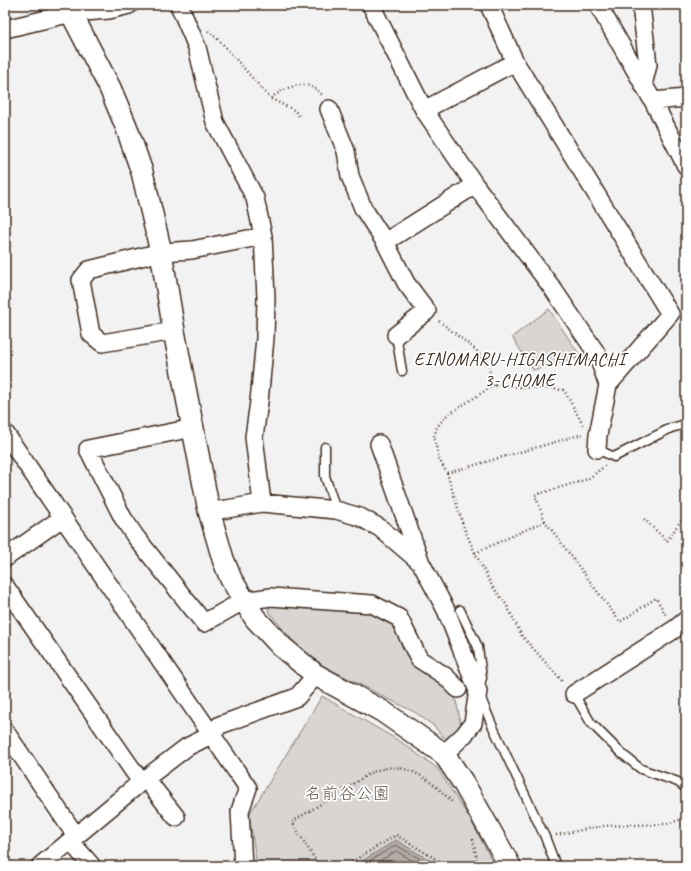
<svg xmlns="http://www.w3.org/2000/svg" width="691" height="871" font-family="Caveat,'Klee One',sans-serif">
	<rect width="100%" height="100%" fill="#f3f2f2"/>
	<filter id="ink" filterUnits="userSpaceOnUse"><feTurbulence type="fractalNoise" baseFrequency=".025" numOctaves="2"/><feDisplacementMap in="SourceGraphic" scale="8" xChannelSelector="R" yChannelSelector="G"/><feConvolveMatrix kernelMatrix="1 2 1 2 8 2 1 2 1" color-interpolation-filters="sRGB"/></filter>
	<g filter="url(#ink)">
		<path fill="#d8d5d2" stroke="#8a8078" d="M 549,309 L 581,357 L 533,370 L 512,337 Z
			M 270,603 L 367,611 L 390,622 L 404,640 L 413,661 L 439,683 L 450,690 L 456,700 L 462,730 L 450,740 L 442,736 L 434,726 L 416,713 L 322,665 L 298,647 L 268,611 Z
			M 322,696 L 401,742 L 437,768 L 470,819 L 495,866 L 257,866 L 249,815 Z"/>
		<path fill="#b2aba7" stroke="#827770" d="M 396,840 L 431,861 L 432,866 L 354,866 Z"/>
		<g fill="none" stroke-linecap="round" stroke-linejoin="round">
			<path stroke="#6b5e55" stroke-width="1" d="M 361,866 L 396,845 L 427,863 L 428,866
				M 371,866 L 396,851 L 422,866"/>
			<g stroke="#3b2a1e" stroke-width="11">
				<path id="service" d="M 396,335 L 402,371
					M 325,447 L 325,476 L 336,510
					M 597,449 L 614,457 L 671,428 L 686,424
					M 460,610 L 478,647 L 482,678 L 478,691 L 492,725 L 545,837 L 556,866
					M 574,694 L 591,723 L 621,753 L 641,769 L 678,782 L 686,788"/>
			</g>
			<g stroke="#3b2a1e" stroke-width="20">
				<path id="minor" d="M 179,5 L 197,47 L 215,122 L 255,198 L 263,236 L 266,297 L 265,338 L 259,402 L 254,437 L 262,503
					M 371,5 L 424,110 L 475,185 L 553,289 L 597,354 L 608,385 L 598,435 L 597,449
					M 489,5 L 515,62 L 670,314 L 608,385
					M 598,5 L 653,101 L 686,166
					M 641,5 L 648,65 L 643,85
					M 5,29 L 72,13 L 109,10 L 129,5
					M 653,101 L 686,98
					M 329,109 L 346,151 L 350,176 L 363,208 L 385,242
					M 424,110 L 515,62
					M 174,331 L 102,343 L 91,334 L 81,280 L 89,270 L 161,252 L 192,250 L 263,236
					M 396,335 L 427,311 L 406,283 L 385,242 L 475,185
					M 193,428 L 88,449 L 123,518 L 135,536 L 204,623 L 243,601 L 271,597 L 372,604 L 399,618 L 419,659 L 445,676 L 458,689
					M 5,433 L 248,788 L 240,811 L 243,866
					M 379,444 L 421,563
					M 209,511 L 227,509 L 262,503 L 336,510 L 360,517 L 380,528 L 421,563 L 446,610 L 478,691 L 473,723 L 464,735 L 444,754
					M 5,558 L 62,518
					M 5,586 L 141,782
					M 574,694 L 675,629 L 686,620
					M 5,731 L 76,836
					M 146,779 L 176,817
					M 70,841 L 92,866
					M 40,866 L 141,782 L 187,747 L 211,735 L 220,725 L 297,697 L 316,675"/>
			</g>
			<g stroke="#3b2a1e" stroke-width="24">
				<path id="tertiary" d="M 67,5 L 110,88 L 126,126 L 142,172 L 161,252 L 174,331 L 209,511 L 223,559 L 231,579 L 255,618 L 282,647 L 316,675 L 382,711 L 444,754 L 464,784 L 510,866"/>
			</g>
			<path stroke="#3b2a1e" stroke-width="2.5" stroke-dasharray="1 3" stroke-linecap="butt" d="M 208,31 L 220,41 L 270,98 C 288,87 306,76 323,96
				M 271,99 L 294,110 L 300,117
				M 439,321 L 476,350 L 488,366 L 494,385 L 564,390 L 583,425
				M 494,385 L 446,416 L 437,427 L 434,437 L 439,459 L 447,473 L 464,528 L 475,553 L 492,586 L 506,604 L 522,636 L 563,682
				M 447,473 L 583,434
				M 644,519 L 667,541 L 686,513
				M 545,521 L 535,495 L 588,479 L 606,465
				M 475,553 L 545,521 L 620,622 L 656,598 L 667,617
				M 556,835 L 602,826 L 666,824 L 686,818
				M 473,839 L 478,866
				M 319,866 L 292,822 L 372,772 C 381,769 391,766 400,768 C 421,772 438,787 452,802
				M 345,866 L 396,835 L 434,858 L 437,866"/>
			<use href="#service" stroke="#fff" stroke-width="8"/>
			<use href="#minor" stroke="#fff" stroke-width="17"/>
			<use href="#tertiary" stroke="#fff" stroke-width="21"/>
		</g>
	</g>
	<g text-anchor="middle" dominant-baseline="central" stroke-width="3.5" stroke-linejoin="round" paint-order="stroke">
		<g font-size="17" fill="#62554b" stroke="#fff">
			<text x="347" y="793">名前谷公園</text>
		</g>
		<g font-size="18" letter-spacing="1" fill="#3b2a1e" stroke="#fff">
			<text x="520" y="359">EINOMARU-HIGASHIMACHI<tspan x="520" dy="21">3-CHOME</tspan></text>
		</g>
	</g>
	<rect width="691" height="871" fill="none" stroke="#fff" stroke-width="20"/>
	<rect x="10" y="10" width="671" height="851" fill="none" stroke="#3b2a1e" stroke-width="1.5" filter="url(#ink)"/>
</svg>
